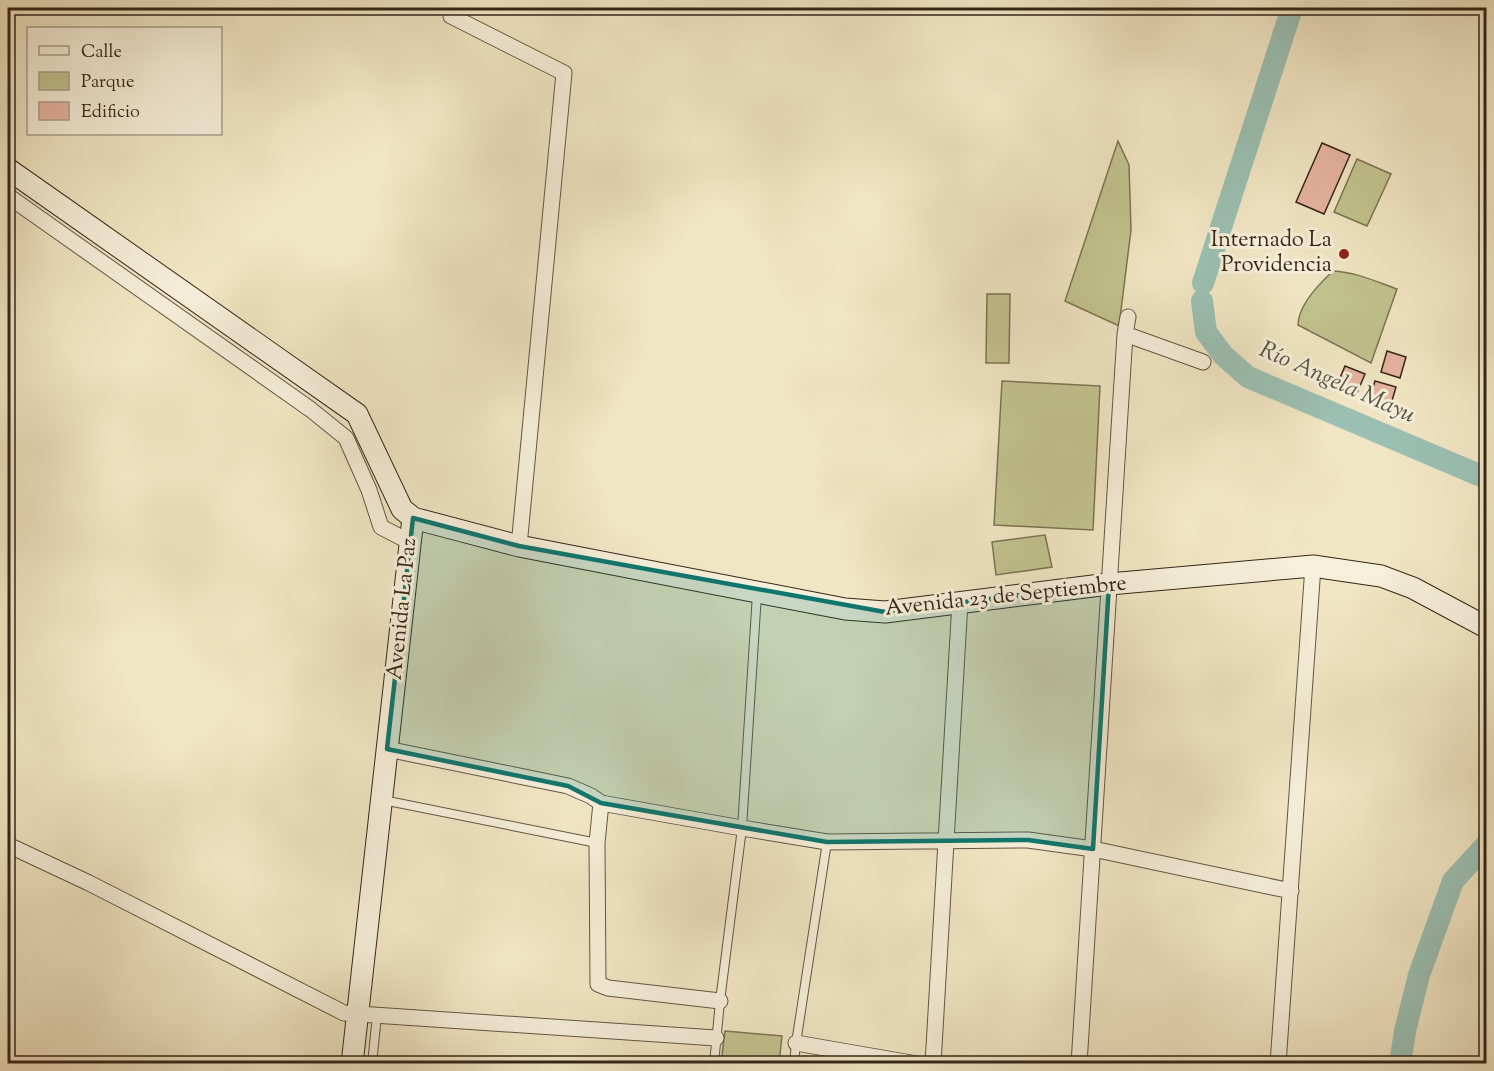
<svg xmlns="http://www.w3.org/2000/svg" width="1494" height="1071" font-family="'Sorts Mill Goudy',serif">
	<rect width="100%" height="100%" fill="#f1e6c4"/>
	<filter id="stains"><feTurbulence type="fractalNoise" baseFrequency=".00333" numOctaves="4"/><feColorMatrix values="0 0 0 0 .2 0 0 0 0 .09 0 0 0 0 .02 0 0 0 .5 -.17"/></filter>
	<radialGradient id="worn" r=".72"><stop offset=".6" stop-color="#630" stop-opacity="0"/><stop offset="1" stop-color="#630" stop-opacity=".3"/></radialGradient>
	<path fill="#c2c38f" stroke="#7c7454" stroke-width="1.5" d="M 1118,141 L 1129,165 L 1131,230 L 1119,326 L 1065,301 Z
		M 1357,159 L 1391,174 L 1367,226 L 1334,212 Z
		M 1333,271 C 1356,272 1377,282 1397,289 L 1371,363 L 1298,325 C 1298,306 1320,283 1333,271 Z
		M 987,294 L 1010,294 L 1009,363 L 986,363 Z
		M 1002,381 L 1100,386 L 1093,530 L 994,525 Z
		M 1045,535 L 1052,567 L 996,575 L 992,542 Z
		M 725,1031 L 782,1036 L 779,1063 L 721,1063 Z"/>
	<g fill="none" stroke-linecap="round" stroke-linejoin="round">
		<path stroke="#9bc0b3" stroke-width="22" d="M 1203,283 L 1292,8
			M 1202,301 L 1206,332 L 1223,355 L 1248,377 L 1486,478
			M 1400,1064 L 1405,1031 L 1419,975 L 1453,881 L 1486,845"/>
	</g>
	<path fill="#e7b4a2" stroke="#352618" stroke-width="1.5" d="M 1322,143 L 1350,155 L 1324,214 L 1296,202 Z
		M 1387,351 L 1406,357 L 1400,378 L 1381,372 Z
		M 1345,366 L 1365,374 L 1357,393 L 1337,385 Z
		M 1375,381 L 1396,387 L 1389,411 L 1368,404 Z"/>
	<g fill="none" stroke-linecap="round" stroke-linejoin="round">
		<g stroke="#645643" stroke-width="10">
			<path id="lane" d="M 383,800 L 597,843
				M 372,1064 L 377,1015
				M 714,1064 L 720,1001 L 742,828 L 757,594
				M 794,1064 L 796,1043 L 827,842"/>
		</g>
		<g stroke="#645643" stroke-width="17">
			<path id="street" d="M 451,8 L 451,16 L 564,73 L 519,546
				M 8,196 L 310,409 L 346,438 L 369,490 L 381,527 L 410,542
				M 1125,334 L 1203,362
				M 387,749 L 568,786 L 591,796 L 601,803 L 742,828 L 827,842 L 1028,840 L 1093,849 L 1291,891
				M 601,803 L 597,843 L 598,984 L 608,988 L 720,1001
				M 8,845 L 89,883 L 344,1013 L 716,1038
				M 796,1043 L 917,1064
				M 933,1064 L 960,602
				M 1079,1064 L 1125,334 L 1128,317
				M 1278,1064 L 1313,566"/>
		</g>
		<g stroke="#352618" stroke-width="23">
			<path id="secondary" d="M 8,169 L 357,414 L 402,509 L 413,518 L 519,546 L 845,609 L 885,612 L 1109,584 L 1313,566 L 1381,576 L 1413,588 L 1486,627
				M 352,1064 L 413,518"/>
		</g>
		<use href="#lane" stroke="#f6efd9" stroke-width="8"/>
		<use href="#street" stroke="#f6efd9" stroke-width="15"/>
		<use href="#secondary" stroke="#f6efd9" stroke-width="21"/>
	</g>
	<path fill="#0f766e" fill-opacity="0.2" stroke="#0f766e" stroke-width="4.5" stroke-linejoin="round" d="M 413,518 L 519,546 L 885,612 L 1109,584 L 1093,849 L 1028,840 L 827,842 L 601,803 L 568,786 L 387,749 Z"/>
	<circle fill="#8f2418" stroke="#f6efd9" stroke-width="2" cx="1344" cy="254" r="6"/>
	<g text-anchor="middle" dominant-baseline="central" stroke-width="6" stroke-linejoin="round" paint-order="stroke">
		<g font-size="22" fill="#352618" stroke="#f6efd9" text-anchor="end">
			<text x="1332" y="241">Internado La<tspan x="1332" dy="25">Providencia</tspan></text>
		</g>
		<g font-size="22" fill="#352618" stroke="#f6efd9">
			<text transform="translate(1006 597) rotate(-6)">Avenida 23 de Septiembre</text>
			<text transform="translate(403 609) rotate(-84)">Avenida La Paz</text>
		</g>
		<g font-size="24" font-style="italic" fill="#545446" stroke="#f6efd9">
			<text transform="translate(1337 383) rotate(24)">Río Angela Mayu</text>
		</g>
	</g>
	<rect width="1494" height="1071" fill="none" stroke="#f1e6c4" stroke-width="30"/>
	<rect x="9" y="9" width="1476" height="1053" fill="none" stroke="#352618" stroke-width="3"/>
	<rect x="15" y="15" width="1464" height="1041" fill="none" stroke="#352618" stroke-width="1.5"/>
	<rect x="27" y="27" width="195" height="108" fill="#f6efd9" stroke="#a99f8c" stroke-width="1.5"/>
	<rect x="39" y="46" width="30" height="9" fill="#f6efd9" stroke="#a99f8c" stroke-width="1.5"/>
	<text x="81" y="57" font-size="18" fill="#352618">Calle</text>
	<rect x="39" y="72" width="30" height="18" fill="#c2c38f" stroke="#a99f8c" stroke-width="1.5"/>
	<text x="81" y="87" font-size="18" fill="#352618">Parque</text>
	<rect x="39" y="102" width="30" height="18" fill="#e7b4a2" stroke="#a99f8c" stroke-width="1.5"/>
	<text x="81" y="117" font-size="18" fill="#352618">Edificio</text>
	<rect width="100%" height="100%" filter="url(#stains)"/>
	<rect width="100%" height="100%" fill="url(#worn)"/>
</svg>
